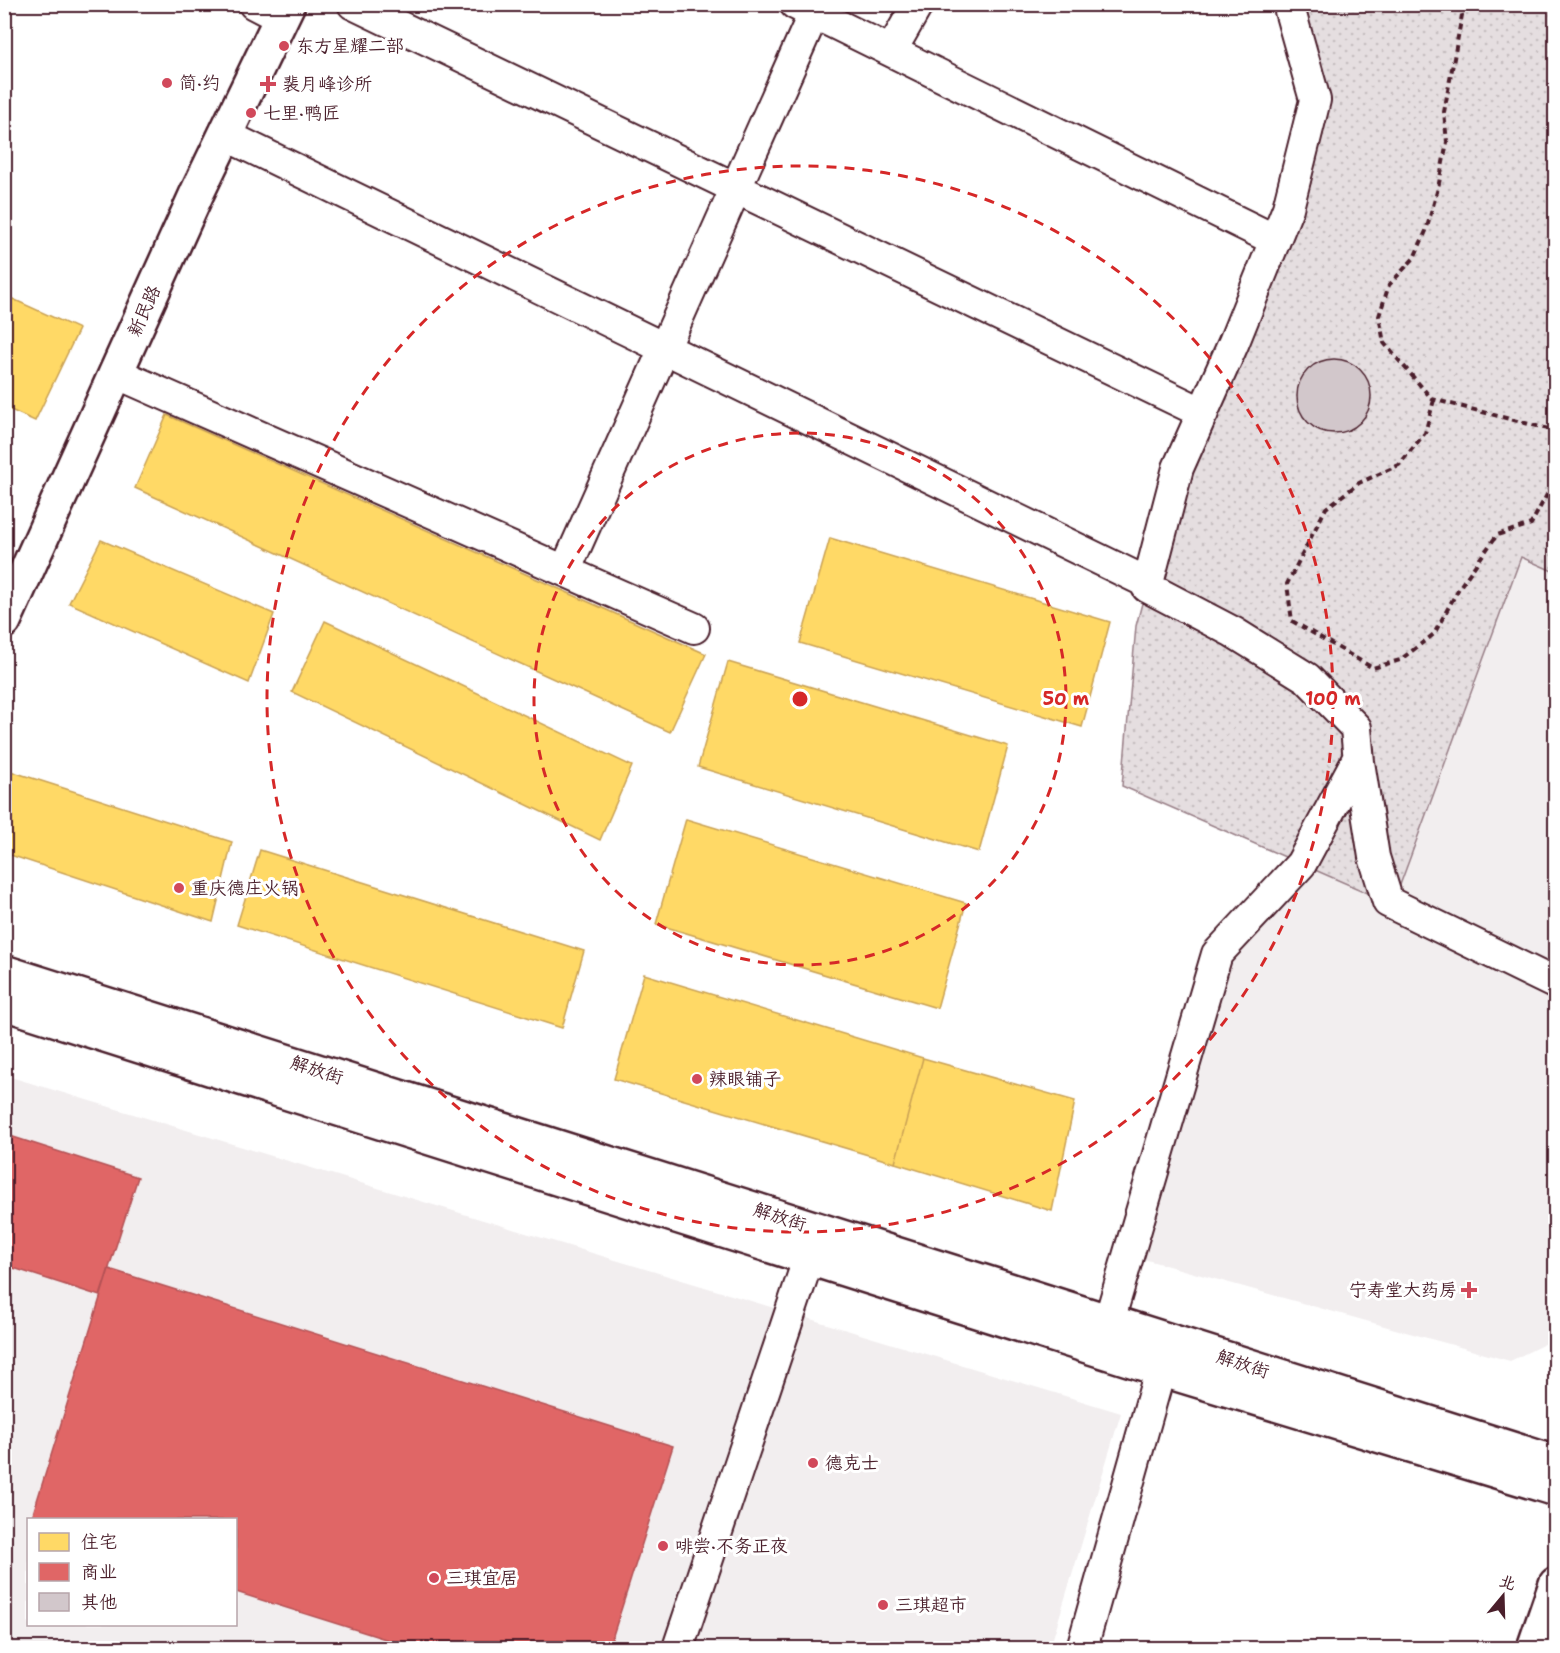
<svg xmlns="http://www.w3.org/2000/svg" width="1560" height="1653" font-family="'Shantell Sans','LXGW WenKai TC',sans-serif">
	<defs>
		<pattern id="park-dots" width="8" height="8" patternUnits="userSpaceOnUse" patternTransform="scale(1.5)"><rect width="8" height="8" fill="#e5dee0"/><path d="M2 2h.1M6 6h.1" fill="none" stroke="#c6bec0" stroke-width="1.8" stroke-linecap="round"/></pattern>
	</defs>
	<rect width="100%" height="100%" fill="#fff"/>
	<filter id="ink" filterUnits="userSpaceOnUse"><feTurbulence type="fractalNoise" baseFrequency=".0167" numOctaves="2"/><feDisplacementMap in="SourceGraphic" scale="12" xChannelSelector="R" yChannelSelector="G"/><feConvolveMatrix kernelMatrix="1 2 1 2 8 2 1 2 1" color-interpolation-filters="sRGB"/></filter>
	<g filter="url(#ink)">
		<path fill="#f2eeef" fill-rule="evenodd" d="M 1521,556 L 1555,572 L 1555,1339 L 1510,1361 L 1129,1255 L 1217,954 L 1301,864 L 1393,904 Z
			M 4,1075 L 1121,1413 L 1050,1648 L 5,1648 ZM 28,1520 L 236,1520 L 236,1624 L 28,1624 Z"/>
		<path fill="url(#park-dots)" stroke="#987e86" stroke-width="1.5" d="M 1293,5 L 1555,5 L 1555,572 L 1521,557 L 1393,904 L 1122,786 L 1136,626 L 1178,468 L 1318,86 Z"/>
		<path fill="#ffd966" stroke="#c9a154" stroke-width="1.5" d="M 4,295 L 79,329 L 35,421 L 4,407 Z
			M 167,415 L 706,654 L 670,732 L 135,488 Z
			M 830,538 L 1110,622 L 1082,727 L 800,643 Z
			M 101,540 L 274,614 L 249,683 L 69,603 Z
			M 325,621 L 632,766 L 600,840 L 292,692 Z
			M 728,662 L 1008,746 L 979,852 L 698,767 Z
			M 4,769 L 232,842 L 213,922 L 4,853 Z
			M 686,819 L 966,903 L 937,1008 L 656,924 Z
			M 260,850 L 584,951 L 562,1028 L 237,925 Z
			M 644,974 L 923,1058 L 895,1163 L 614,1079 Z
			M 923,1058 L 1075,1101 L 1052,1211 L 895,1163 Z"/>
		<path fill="#e06666" stroke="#b35154" stroke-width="1.5" d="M 4,1134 L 138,1177 L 100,1296 L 4,1265 Z
			M 109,1269 L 673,1446 L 609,1648 L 414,1648 L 236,1592 L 236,1520 L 31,1520 Z"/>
		<path fill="#d2c7cb" stroke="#4a1f2b" stroke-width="1.5" d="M1297 396a37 37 0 1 1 74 0a37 37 0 1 1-74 0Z"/>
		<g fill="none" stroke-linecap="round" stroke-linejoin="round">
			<g stroke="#4a1f2b" stroke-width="34">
				<path id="street" d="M 254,4 L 281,18
					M 353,4 L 1203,413
					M 795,4 L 1275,240
					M 1293,4 L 1290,11 L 1315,100 L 1288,208 L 1234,342 L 1178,468 L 1147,587 L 1233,632 L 1307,678 L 1356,728 L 1359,762 L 1374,857 L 1388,902 L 1556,984
					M 891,51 L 918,4
					M 225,135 L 1148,583
					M 116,373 L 694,628
					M 565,571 L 814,13
					M 1109,1321 L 1217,954 L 1301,864 L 1358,758
					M 678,1648 L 816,1236
					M 1082,1648 L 1167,1346"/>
			</g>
			<g stroke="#4a1f2b" stroke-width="38">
				<path id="secondary" d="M 4,621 L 197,193 L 288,4
					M 4,972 L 1556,1463
					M 4,1003 L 1160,1369 L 1556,1489
					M 1534,1648 L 1556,1584"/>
			</g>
			<path stroke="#4a1f2b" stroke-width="4" stroke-dasharray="6 4.5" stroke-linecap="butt" d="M 1459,4 L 1462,15 L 1444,112 L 1447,142 L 1438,188 L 1426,231 L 1414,258 L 1389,285 L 1379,316 L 1384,343 L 1432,399 L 1556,431
				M 1434,400 L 1425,433 L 1399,465 L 1359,483 L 1326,508 L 1287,584 L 1292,621 L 1373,668 L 1400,660 L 1434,634 L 1459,588 L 1497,535 L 1531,524 L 1556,478"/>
			<use href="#street" stroke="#fff" stroke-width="30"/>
			<use href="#secondary" stroke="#fff" stroke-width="33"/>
		</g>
	</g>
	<g fill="none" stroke="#d62828" stroke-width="3" stroke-dasharray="10 8">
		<circle cx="800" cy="699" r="266"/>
		<circle cx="800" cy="699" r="533"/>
	</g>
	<g fill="#d1495b" stroke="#fff" stroke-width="2">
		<circle cx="284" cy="46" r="6"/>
		<circle cx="167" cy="83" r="6"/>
		<path d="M265 75h6v6h6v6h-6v6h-6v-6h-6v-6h6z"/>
		<circle cx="251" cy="113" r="6"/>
		<circle cx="179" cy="888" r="6"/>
		<circle cx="697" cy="1079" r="6"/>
		<path d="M1466 1281h6v6h6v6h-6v6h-6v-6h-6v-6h6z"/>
		<circle cx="813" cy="1463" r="6"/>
		<circle cx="663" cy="1546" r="6"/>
		<circle cx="434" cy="1578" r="6"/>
		<circle cx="883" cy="1605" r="6"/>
	</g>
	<g text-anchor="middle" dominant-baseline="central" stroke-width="6" stroke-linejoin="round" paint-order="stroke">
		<g font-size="18" fill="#4a1f2b" stroke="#fff" text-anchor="start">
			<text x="296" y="46">东方星耀二部</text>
			<text x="179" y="83">简·约</text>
			<text x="282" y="84">裴月峰诊所</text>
			<text x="263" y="113">七里·鸭匠</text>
			<text x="191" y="888">重庆德庄火锅</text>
			<text x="709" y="1079">辣眼铺子</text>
			<text x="1457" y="1290" text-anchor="end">宁寿堂大药房</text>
			<text x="825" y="1463">德克士</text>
			<text x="675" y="1546">啡尝·不务正夜</text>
			<text x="446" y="1578">三琪宜居</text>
			<text x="895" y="1605">三琪超市</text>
		</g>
		<g font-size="18" fill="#4a1f2b" stroke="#fff">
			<text transform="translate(144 311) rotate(-66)">新民路</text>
			<text transform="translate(317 1070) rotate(18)">解放街</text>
			<text transform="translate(780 1217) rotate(18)">解放街</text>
			<text transform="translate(1243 1364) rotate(18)">解放街</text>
		</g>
	</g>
	<circle cx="800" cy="699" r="9" fill="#d62828" stroke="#fff" stroke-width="3"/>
	<g font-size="18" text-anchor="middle" font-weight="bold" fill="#d62828" stroke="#fff" stroke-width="6" stroke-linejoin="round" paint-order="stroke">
		<text x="1066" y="705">50 m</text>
		<text x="1333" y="705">100 m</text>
	</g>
	<rect width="1560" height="1653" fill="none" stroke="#fff" stroke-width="24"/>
	<rect x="12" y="12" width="1536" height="1629" fill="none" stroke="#4a1f2b" stroke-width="2" filter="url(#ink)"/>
	<rect x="27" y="1518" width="210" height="108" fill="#ffffff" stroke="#b7a5aa" stroke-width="1.5"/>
	<rect x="39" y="1533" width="30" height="18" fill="#ffd966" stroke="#b7a5aa" stroke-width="1.5"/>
	<text x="81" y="1548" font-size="18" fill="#4a1f2b">住宅</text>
	<rect x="39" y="1563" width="30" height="18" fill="#e06666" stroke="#b7a5aa" stroke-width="1.5"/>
	<text x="81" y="1578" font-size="18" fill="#4a1f2b">商业</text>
	<rect x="39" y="1593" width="30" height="18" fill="#d2c7cb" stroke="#b7a5aa" stroke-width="1.5"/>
	<text x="81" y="1608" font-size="18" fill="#4a1f2b">其他</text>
	<g transform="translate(1503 1596) rotate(19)" stroke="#ffffff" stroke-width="4.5" paint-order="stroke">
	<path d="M0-4.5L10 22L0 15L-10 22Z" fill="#4a1f2b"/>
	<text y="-9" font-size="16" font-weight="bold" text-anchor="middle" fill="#4a1f2b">北</text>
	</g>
</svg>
